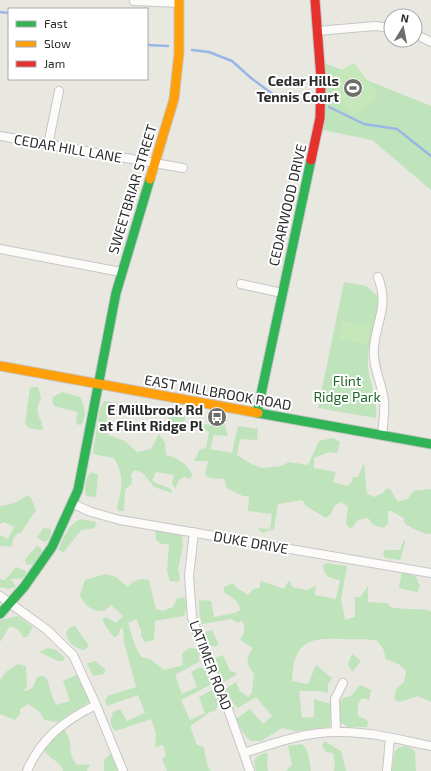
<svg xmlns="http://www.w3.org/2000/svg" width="431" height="771" font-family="'Exo 2',sans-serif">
	<rect width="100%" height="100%" fill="#e8e7e0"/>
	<path fill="#bfe3bb" d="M 322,62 L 431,106 L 431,190 L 372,140 L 323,130 Z
		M 344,282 L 366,286 L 381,299 C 376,319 366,347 368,367 C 370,385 378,400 376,418 L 318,408 Z
		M 33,387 L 38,387 L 41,398 C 36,408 36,413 42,422 L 41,425 L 44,427 L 41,430 L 29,428 L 25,423 L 30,388 Z
		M 62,392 L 80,397 C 85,406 87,415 81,425 L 76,424 L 77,412 L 54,406 L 52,401 L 53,397 Z
		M 104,401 L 119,403 L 118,407 L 107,412 L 108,435 L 125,441 L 137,452 L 151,449 L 159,434 L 165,443 L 166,455 C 179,458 187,464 193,476 L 188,479 L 185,477 C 179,478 177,483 176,489 L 172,484 L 174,475 L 156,472 L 152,480 L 156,483 L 171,489 L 172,493 L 154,487 L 143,473 L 134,470 L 131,475 L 132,483 L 125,490 L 124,511 L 119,511 L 117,507 C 122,486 125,478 114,458 L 97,455 L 93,453 L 100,409 Z
		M 171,413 L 186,416 L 183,425 L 186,432 L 170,427 L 168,418 Z
		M 213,419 L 224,423 L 228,436 L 214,435 L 210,449 L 232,453 L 238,426 L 258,429 L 257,440 L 240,439 L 237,455 L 253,465 L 262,468 L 281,466 L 289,462 L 308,465 L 319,441 L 333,438 L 340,442 L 337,453 L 329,452 L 314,458 L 314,468 L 336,472 L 333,482 L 347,486 L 351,483 L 353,477 L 358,477 L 364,463 L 367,494 L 374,497 L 383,493 L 387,488 L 391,490 L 397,501 C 406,501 409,499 413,491 L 431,489 L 431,534 C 424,535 411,527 405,524 L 404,518 L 391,511 L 388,511 L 388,523 L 384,528 L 373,525 L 368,518 L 358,520 L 352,528 L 348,527 L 346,522 L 348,507 L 341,502 L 334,506 L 331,514 L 326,518 L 306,506 L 302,500 L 278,504 L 274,529 L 262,533 L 258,528 L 270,529 L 272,514 L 248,511 L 249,496 L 243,496 L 227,488 L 224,479 L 210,478 L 205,474 L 208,461 L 194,461 L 200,449 L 206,448 L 209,432 L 199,427 L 202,424 L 214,425 Z
		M 91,472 L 98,475 L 96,497 L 86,496 C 84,488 85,479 91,472 Z
		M 27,495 L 31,498 L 36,510 L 20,534 L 18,533 L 14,537 L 11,547 L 0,546 L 0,535 L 8,539 L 14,527 L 4,522 L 0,524 L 0,506 C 8,506 21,501 27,495 Z
		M 81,519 L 96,522 L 95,528 L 81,530 L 63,553 L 58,549 C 64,538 68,524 81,519 Z
		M 43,528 L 51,529 L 50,538 L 45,542 L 37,538 Z
		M 155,530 L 182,535 L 183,545 L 178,569 L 180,579 L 177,582 L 170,581 L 167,571 L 169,544 L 161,544 L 156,540 Z
		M 404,539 L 405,543 L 400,560 L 385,558 L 383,554 L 385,550 L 400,550 Z
		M 37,546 L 41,548 L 42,552 L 34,565 L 26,564 L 25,559 Z
		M 326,563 L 347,566 L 341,599 L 345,620 L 355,617 L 355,597 L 360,597 L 368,586 L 368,602 L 388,603 L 390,607 C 404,610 417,608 431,611 L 431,702 L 418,696 L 400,702 L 395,700 C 393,691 398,687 404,682 L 406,671 L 400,665 L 386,659 L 383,648 L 376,640 C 371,641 368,639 363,639 C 326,641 293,627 292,681 L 308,684 L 316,665 L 332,678 L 328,685 L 328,693 L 319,691 L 299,691 L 302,718 L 314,717 L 314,699 L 331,704 L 330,727 L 295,731 L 282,728 L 261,741 L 250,741 L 244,734 L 236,719 L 250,709 L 263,724 L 272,716 L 256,697 L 238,708 L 226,697 L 225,689 L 236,682 L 240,691 L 248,697 L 252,693 L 254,673 C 245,664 246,657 253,648 L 240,640 L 244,633 L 244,624 L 241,620 L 238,623 L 231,619 L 203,624 L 200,622 L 199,600 L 211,601 L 214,617 L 235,613 L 240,610 C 239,599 231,598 224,592 L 224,587 L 233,583 L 237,588 L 248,595 L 253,589 L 259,588 L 261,581 L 284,589 L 289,580 L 292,587 L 307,590 L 316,586 L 315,595 L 336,599 L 340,580 C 329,578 325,577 323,566 Z
		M 16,567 L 26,571 L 25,577 L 20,579 L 11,579 L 16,587 L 8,589 L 0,587 L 0,579 L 5,580 Z
		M 402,571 L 416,577 L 420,586 L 417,592 L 399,588 Z
		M 106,574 L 116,577 L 128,587 C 134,580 139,578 149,580 L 156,609 L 163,611 L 173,607 L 177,599 L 183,597 C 188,602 186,610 184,616 L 155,621 L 154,640 L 145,642 L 141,636 L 141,630 L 136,619 L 128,623 C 132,634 134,649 142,657 L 150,659 L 164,670 L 183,665 L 182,654 L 189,648 L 197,649 L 200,661 L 175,675 L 182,694 L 197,687 L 191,672 L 200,667 L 205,669 L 212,684 L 181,700 L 190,720 L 205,713 L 199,697 L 214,689 L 218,705 L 215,711 L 210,712 L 190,726 L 197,745 L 204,747 L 207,765 L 211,771 L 167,771 L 162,759 L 166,756 L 163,745 L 155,747 L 156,733 L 151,719 L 115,731 L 110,723 L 113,712 L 120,709 L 127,721 L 145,713 L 138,695 L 107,706 L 105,701 L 108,696 L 136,687 L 124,642 L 123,628 L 120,629 L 119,634 L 115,637 L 111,634 L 102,620 L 106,617 L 116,623 L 123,616 L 111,605 L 104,611 C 92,612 84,605 80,595 L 85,580 Z
		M 18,616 L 33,627 L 27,637 L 23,637 L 18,629 L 10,626 C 5,632 4,637 0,642 L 0,620 Z
		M 75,626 L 89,646 L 84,650 C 76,649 67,642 66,633 L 69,628 Z
		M 212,630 L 218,643 L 217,646 L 206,646 L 201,634 Z
		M 48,648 L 56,650 L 65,658 L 63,661 L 58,661 L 39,652 Z
		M 352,654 L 361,661 L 352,672 L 348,664 Z
		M 223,655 L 230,671 L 235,672 L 236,675 L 221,684 L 211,663 L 213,659 Z
		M 95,661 L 105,669 L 104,674 L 93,676 L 87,664 Z
		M 18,664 L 26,666 L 27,687 L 23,690 L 27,691 L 33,687 L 37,677 L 43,676 L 47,679 L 52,696 L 56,705 L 70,701 L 63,681 L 76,675 L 82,677 L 90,701 L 58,722 L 44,720 L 40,712 L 28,704 L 20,709 L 20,714 L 15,720 L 0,714 L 0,680 L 7,671 Z
		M 360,685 L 371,690 L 369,700 L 362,698 L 358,704 L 358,716 L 366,719 L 368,722 L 367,727 L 347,727 L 339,721 L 339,704 L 343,698 L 351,696 Z
		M 64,729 C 75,745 66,752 77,765 L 90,764 L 87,771 L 63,771 C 60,760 46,758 42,746 Z
		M 324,741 L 341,751 L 346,771 L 334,771 L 335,766 L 333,753 L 326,752 L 322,746 Z
		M 302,744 C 310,751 309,761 311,771 L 286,771 L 292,765 L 288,746 Z
		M 405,746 L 411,748 L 415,752 L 416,771 L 392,771 L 395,752 L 398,748 Z
		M 111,753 L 120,771 L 104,771 L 104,760 Z
		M 264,753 L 268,754 L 267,763 L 268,771 L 256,771 L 254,761 L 257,757 Z"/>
	<path fill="#c6e7b9" d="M 354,63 L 380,97 L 351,116 L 327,78 Z
		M 343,321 L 371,327 L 367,344 L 339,339 Z"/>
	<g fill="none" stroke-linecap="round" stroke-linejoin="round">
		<path stroke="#98b7e6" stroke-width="2.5" d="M 0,12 L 9,13
			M 147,45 L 168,46
			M 192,50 L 209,52 L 232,61 L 251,78 L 274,95 L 311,102
			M 329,107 L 364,124 L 397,129 L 431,156"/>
		<g stroke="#c7c6c6" stroke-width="10">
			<path id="street" d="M 134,1 L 179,3
				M 317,31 L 375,26 L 391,28
				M 415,34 L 431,42
				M 0,136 L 183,168
				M 48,145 L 59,91
				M 0,249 L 121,272
				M 378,277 C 389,306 377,319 374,347 C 372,366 382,383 384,401 C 385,412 383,424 382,435
				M 241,284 L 282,293
				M 73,504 L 91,512 L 120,520 L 431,573
				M 194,532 L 189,576 L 192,617 L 203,650 L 228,709 L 250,771
				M 0,596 L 46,629 L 73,655 L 96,705 L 123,771
				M 336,732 L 335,699 L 343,683
				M 244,753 C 274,743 305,732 337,732 C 369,731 400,740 431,746
				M 27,771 C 41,738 65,720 96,705
				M 387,771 L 390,738"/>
		</g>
		<g stroke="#c7c6c6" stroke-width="11">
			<path id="fast" d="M 257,413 L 311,160
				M 258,413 L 431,444
				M 0,614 L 24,587 L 52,547 L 78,490 L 116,293 L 150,179"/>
		</g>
		<g stroke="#c7c6c6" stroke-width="11">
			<path id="slow" d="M 150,179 L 174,99 L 179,53 L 179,0
				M 0,366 L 258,413"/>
		</g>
		<g stroke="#c7c6c6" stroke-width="11">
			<path id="jam" d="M 311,160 L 320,118 L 321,79 L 315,0"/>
		</g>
		<use href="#street" stroke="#fcfbfa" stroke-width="8"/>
		<use href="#fast" stroke="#30b455" stroke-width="9"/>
		<use href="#slow" stroke="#ff9f0a" stroke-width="9"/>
		<use href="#jam" stroke="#e5322d" stroke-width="9"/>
	</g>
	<defs>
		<g id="stadium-disc" transform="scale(1)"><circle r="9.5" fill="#6d6d6a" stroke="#fff"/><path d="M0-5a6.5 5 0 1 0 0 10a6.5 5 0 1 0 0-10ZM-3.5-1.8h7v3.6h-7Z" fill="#fff"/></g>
		<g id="bus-disc" transform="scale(1)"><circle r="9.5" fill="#6d6d6a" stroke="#fff"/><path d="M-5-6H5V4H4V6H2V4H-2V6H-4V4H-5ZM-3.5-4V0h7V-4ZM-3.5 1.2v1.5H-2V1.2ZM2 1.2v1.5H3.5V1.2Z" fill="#fff"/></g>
	</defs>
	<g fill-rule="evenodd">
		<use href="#stadium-disc" x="353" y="88"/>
		<use href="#bus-disc" x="217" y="417"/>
	</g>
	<g text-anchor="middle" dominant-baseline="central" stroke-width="4" stroke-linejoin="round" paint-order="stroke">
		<g font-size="14" font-weight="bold" fill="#2b2b2b" stroke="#fff" text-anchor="end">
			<text x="339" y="80">Cedar Hills<tspan x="339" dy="16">Tennis Court</tspan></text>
			<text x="203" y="409">E Millbrook Rd<tspan x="203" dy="16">at Flint Ridge Pl</tspan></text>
		</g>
		<g font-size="14" fill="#2b2b2b" stroke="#fff">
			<text transform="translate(68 148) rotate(10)">CEDAR HILL LANE</text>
			<text transform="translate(132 189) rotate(-73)">SWEETBRIAR STREET</text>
			<text transform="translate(287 205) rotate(-77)">CEDARWOOD DRIVE</text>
			<text transform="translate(218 392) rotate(10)">EAST MILLBROOK ROAD</text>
			<text transform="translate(251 542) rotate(10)">DUKE DRIVE</text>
			<text transform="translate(211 665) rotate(69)">LATIMER ROAD</text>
		</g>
		<g font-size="14" fill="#1d6527" stroke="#fff">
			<text x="347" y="380">Flint<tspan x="347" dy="16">Ridge Park</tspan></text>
		</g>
	</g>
	<rect x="8" y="8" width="140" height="72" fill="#ffffff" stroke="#aaaaaa"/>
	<rect x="16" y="21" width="20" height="6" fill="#30b455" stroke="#aaaaaa"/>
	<text x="44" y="28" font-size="12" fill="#2b2b2b">Fast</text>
	<rect x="16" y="41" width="20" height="6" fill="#ff9f0a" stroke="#aaaaaa"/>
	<text x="44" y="48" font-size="12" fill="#2b2b2b">Slow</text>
	<rect x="16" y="61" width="20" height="6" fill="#e5322d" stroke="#aaaaaa"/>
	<text x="44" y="68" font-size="12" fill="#2b2b2b">Jam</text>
	<g transform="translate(403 28) rotate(10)"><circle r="19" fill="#ffffff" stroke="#aaaaaa"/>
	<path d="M0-3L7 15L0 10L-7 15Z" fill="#6d6d6a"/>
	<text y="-6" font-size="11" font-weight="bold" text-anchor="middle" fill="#2b2b2b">N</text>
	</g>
</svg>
